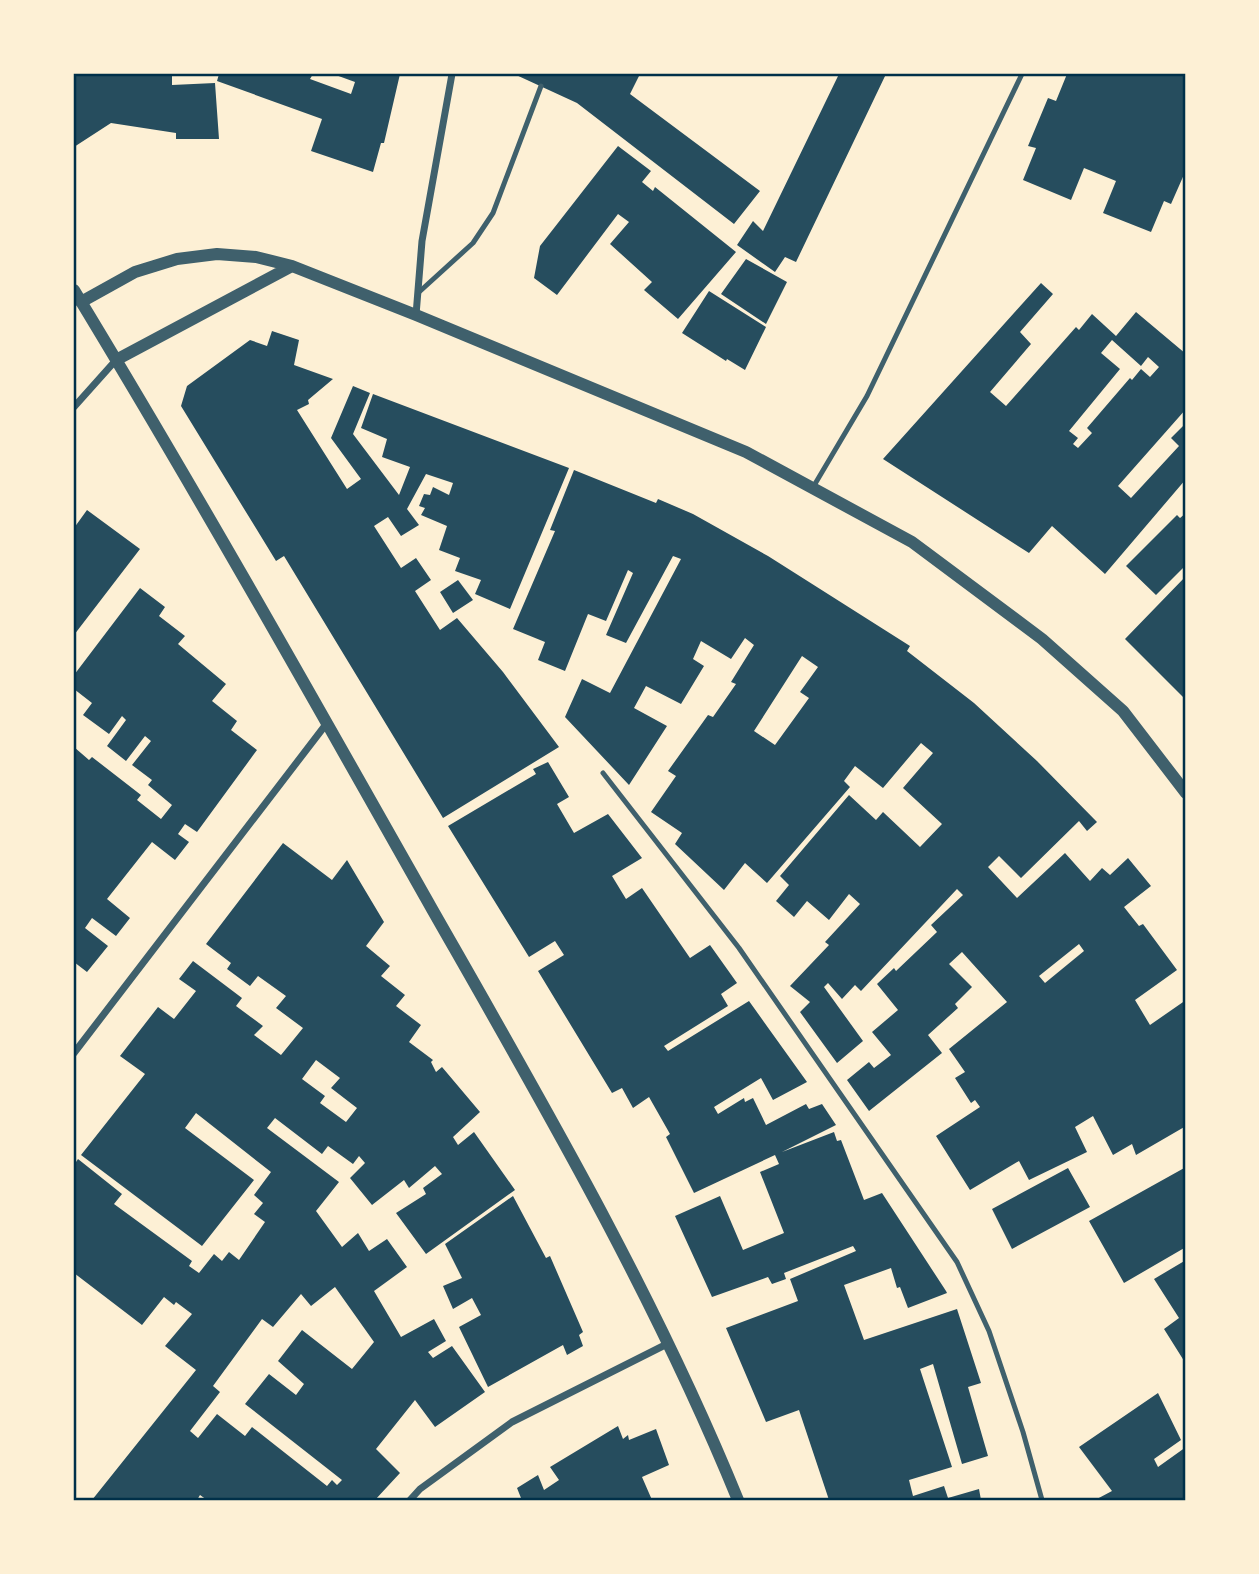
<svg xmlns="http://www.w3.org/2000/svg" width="1259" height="1574" font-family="Merriweather,serif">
	<rect width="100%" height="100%" fill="#fdf0d5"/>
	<path fill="#264d5e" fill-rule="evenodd" d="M 74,74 L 172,74 L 172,85 L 215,83 L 219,139 L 176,139 L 176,133 L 111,123 L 74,147 Z
		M 219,74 L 313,74 L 310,79 L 351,94 L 355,82 L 333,74 L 400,74 L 384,143 L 381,143 L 373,172 L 311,151 L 322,119 L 217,81 Z
		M 514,74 L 640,74 L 630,94 L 760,191 L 734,224 L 577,103 Z
		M 839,74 L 886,74 L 796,262 L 785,257 L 775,272 L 737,245 L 753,221 L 763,231 Z
		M 1067,74 L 1186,74 L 1186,148 L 1184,153 L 1186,154 L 1186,170 L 1171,204 L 1164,201 L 1151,232 L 1103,213 L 1116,181 L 1084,168 L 1071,200 L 1023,180 L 1036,148 L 1028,146 L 1048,98 L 1056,101 Z
		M 618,146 L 651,171 L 642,182 L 653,191 L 655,187 L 736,252 L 678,319 L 644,290 L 652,282 L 610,244 L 629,222 L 618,214 L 557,295 L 534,278 L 540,246 Z
		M 746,259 L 787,282 L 766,324 L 721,294 Z
		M 1041,283 L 1053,294 L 1020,332 L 1031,344 L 990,392 L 1006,406 L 1076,327 L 1079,330 L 1092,314 L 1116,336 L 1136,312 L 1186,354 L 1186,409 L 1118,486 L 1131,498 L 1179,446 L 1171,438 L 1184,425 L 1186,427 L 1186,479 L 1105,574 L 1052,526 L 1029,553 L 883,459 ZM 1112,340 L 1141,366 L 1148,357 L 1159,367 L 1150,377 L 1141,369 L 1132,380 L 1130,378 L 1087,428 L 1092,433 L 1078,448 L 1073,444 L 1078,438 L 1069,431 L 1120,369 L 1101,353 Z
		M 709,291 L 766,327 L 745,370 L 727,359 L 726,361 L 682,333 Z
		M 272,331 L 299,340 L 294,365 L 333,379 L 308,400 L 309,404 L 297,410 L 347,489 L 361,479 L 331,438 L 353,386 L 370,393 L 353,434 L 399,495 L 410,467 L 382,457 L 387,439 L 361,428 L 373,394 L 569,468 L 510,609 L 475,594 L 481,580 L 455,571 L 460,558 L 439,550 L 447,526 L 421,515 L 425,508 L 419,506 L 424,494 L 430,495 L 433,487 L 449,495 L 453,483 L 426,474 L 407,509 L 419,525 L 401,536 L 388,517 L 374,526 L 401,568 L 416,558 L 431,580 L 415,591 L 440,630 L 457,618 L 503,672 L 559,747 L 443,818 L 284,556 L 276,561 L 181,406 L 187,386 L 250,340 L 267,346 Z
		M 574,470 L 656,503 L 658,499 L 693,514 L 768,556 L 910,646 L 907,651 L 974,703 L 1037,761 L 1097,822 L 1087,831 L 1079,821 L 1021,878 L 999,856 L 988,867 L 1017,898 L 1065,853 L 1090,881 L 1102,868 L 1110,875 L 1128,858 L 1151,886 L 1124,907 L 1139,926 L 1143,924 L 1177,970 L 1135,1000 L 1150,1025 L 1186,1000 L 1186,1126 L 1136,1155 L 1132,1144 L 1113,1155 L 1093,1116 L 1075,1127 L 1087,1152 L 1029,1180 L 1019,1161 L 970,1190 L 936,1136 L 980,1107 L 975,1100 L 971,1103 L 955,1078 L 965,1072 L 949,1049 L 1007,1002 L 962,952 L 949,964 L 972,987 L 955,1004 L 958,1008 L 928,1035 L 942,1053 L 869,1111 L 847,1080 L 869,1062 L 874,1068 L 891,1055 L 872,1032 L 898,1010 L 877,984 L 894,968 L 896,971 L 937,932 L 931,925 L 963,895 L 957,889 L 861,991 L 855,985 L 842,999 L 828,983 L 824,987 L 863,1041 L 837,1063 L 800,1012 L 810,1002 L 790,986 L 829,945 L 825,942 L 860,904 L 849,894 L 829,920 L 807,901 L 794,917 L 776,901 L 789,885 L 780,876 L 849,795 L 876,820 L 883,812 L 920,847 L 942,824 L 903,788 L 933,753 L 921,743 L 883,788 L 855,766 L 844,781 L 850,787 L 767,883 L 745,863 L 724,890 L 675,844 L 682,833 L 651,812 L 676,776 L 668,771 L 708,715 L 713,717 L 736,684 L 731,682 L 754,645 L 745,638 L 731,659 L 701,641 L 693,659 L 704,666 L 681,704 L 646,686 L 634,708 L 667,726 L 629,785 L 565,717 L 582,679 L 610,693 L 681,559 L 673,556 L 626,643 L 606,635 L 633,573 L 628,570 L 606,621 L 588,614 L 565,671 L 538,660 L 545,642 L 513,629 L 555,531 L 550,530 ZM 802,656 L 818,667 L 800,692 L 809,698 L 775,745 L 754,731 ZM 1079,944 L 1084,951 L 1045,983 L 1039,976 Z
		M 87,510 L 140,549 L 74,635 L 74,528 Z
		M 1186,513 L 1186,565 L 1156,595 L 1126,566 L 1177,515 L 1180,518 Z
		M 1186,576 L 1186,700 L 1125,639 Z
		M 458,580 L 473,600 L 453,613 L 440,592 Z
		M 140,588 L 165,607 L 159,616 L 185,636 L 178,644 L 226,684 L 212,701 L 237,721 L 231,730 L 257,750 L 197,832 L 185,824 L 178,834 L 189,842 L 175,860 L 152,842 L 107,899 L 130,918 L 116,936 L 92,918 L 85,928 L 108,946 L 87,972 L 74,962 L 74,747 L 89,760 L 92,757 L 141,795 L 137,800 L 161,819 L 172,805 L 148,785 L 152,780 L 132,765 L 151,741 L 145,736 L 126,761 L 107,746 L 126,720 L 122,716 L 109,734 L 83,715 L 92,703 L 74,689 L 74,675 Z
		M 548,762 L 569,797 L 557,804 L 574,833 L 608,814 L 642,858 L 612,876 L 626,899 L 642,888 L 690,958 L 710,945 L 737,983 L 721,994 L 728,1006 L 664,1046 L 668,1051 L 749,1001 L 807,1082 L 773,1100 L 761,1078 L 714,1107 L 718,1114 L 744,1098 L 745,1102 L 753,1098 L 766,1125 L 806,1104 L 809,1109 L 822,1104 L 836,1125 L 782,1152 L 834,1132 L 837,1141 L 841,1140 L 864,1200 L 882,1193 L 946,1291 L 947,1293 L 908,1308 L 900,1287 L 897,1288 L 891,1268 L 844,1285 L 864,1340 L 957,1309 L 981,1383 L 968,1387 L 988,1456 L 962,1464 L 933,1364 L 920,1369 L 952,1467 L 909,1480 L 913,1496 L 944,1486 L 948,1498 L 979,1489 L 981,1500 L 829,1500 L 799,1410 L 766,1422 L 726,1328 L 798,1301 L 790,1279 L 856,1251 L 853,1246 L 784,1273 L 786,1279 L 772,1284 L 768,1277 L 712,1297 L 675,1216 L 720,1196 L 743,1250 L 784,1233 L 760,1172 L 779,1164 L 775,1155 L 694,1193 L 666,1137 L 670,1134 L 649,1097 L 633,1108 L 622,1088 L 612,1093 L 538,971 L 564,955 L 555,941 L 529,957 L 448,826 L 536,774 L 533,769 Z
		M 283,843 L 332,880 L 347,860 L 384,922 L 366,946 L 390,966 L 381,976 L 405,995 L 396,1006 L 421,1025 L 409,1042 L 433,1060 L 431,1062 L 436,1072 L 442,1067 L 480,1112 L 453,1137 L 458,1145 L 474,1132 L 515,1190 L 426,1254 L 396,1213 L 426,1194 L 423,1188 L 442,1174 L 435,1166 L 409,1188 L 404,1180 L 372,1205 L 350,1178 L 365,1163 L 359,1156 L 353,1164 L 328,1146 L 322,1154 L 275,1118 L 267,1128 L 339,1182 L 316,1211 L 342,1247 L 358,1233 L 369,1251 L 387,1239 L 407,1267 L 374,1291 L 401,1337 L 434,1319 L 446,1341 L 428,1352 L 433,1358 L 452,1346 L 485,1392 L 435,1427 L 415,1400 L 376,1449 L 400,1473 L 375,1500 L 207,1500 L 200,1495 L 197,1500 L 92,1500 L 196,1370 L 165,1346 L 192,1314 L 176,1302 L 174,1305 L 164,1297 L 142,1325 L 74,1273 L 74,1165 L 78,1159 L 122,1194 L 114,1204 L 192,1261 L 189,1266 L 199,1273 L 214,1254 L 222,1261 L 229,1252 L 239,1260 L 265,1222 L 254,1214 L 263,1203 L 254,1195 L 271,1172 L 196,1113 L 185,1128 L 254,1180 L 202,1246 L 81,1155 L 145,1074 L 120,1056 L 158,1007 L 174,1019 L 196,991 L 179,979 L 193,961 L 242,998 L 236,1006 L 263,1026 L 254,1035 L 281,1055 L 303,1028 L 276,1008 L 286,996 L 258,976 L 250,986 L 227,969 L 231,963 L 206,944 ZM 316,1060 L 340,1078 L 331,1088 L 357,1108 L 346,1122 L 320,1103 L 325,1096 L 302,1079 ZM 335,1287 L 374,1342 L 352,1369 L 302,1330 L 278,1361 L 304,1384 L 296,1395 L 269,1374 L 245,1404 L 342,1480 L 337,1485 L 332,1480 L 327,1486 L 252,1427 L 245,1436 L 217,1414 L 198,1438 L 190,1431 L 220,1392 L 213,1386 L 262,1319 L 273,1327 L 301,1294 L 311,1306 Z
		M 1186,1167 L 1186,1247 L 1124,1283 L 1089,1221 Z
		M 1068,1168 L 1090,1207 L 1012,1249 L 992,1209 Z
		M 513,1196 L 546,1258 L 550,1256 L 583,1332 L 579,1335 L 583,1346 L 567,1355 L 563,1345 L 488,1387 L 459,1327 L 481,1315 L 472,1298 L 453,1309 L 443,1286 L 462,1278 L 445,1244 Z
		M 1186,1260 L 1186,1364 L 1164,1329 L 1179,1318 L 1154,1279 Z
		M 1158,1393 L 1181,1440 L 1154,1459 L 1158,1467 L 1186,1447 L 1186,1497 L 1180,1500 L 1095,1500 L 1112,1491 L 1079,1447 Z
		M 618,1426 L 623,1439 L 628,1435 L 629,1440 L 656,1429 L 669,1465 L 642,1477 L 652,1500 L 516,1500 L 521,1498 L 517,1488 L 538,1475 L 544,1490 L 559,1480 L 550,1467 Z"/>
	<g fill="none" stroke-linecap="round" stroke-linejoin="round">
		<path stroke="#3f606c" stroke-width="5" d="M 418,293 L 473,243 L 493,213 L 541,86
			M 812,489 L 867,396 L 1022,74
			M 603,773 L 739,948 L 957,1262 L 989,1331 L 1023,1432 L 1042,1500"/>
		<path stroke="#3f606c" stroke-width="7" d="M 416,315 L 422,241 L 452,74
			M 74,407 L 116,360
			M 74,1053 L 327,723
			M 410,1500 L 420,1489 L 512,1422 L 669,1343"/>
		<path stroke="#3f606c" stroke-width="12" d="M 74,290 C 198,494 315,702 432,909 C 542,1102 654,1294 738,1500
			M 81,302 L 135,272 L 177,259 L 217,254 L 256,257 L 292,266 L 416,315 L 746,452 L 912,542 L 1042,639 L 1123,711 L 1186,793
			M 116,360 L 292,266"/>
	</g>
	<rect width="1259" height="1574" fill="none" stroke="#fdf0d5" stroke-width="150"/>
	<rect x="75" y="75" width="1109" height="1424" fill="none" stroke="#003049" stroke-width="2.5"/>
</svg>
